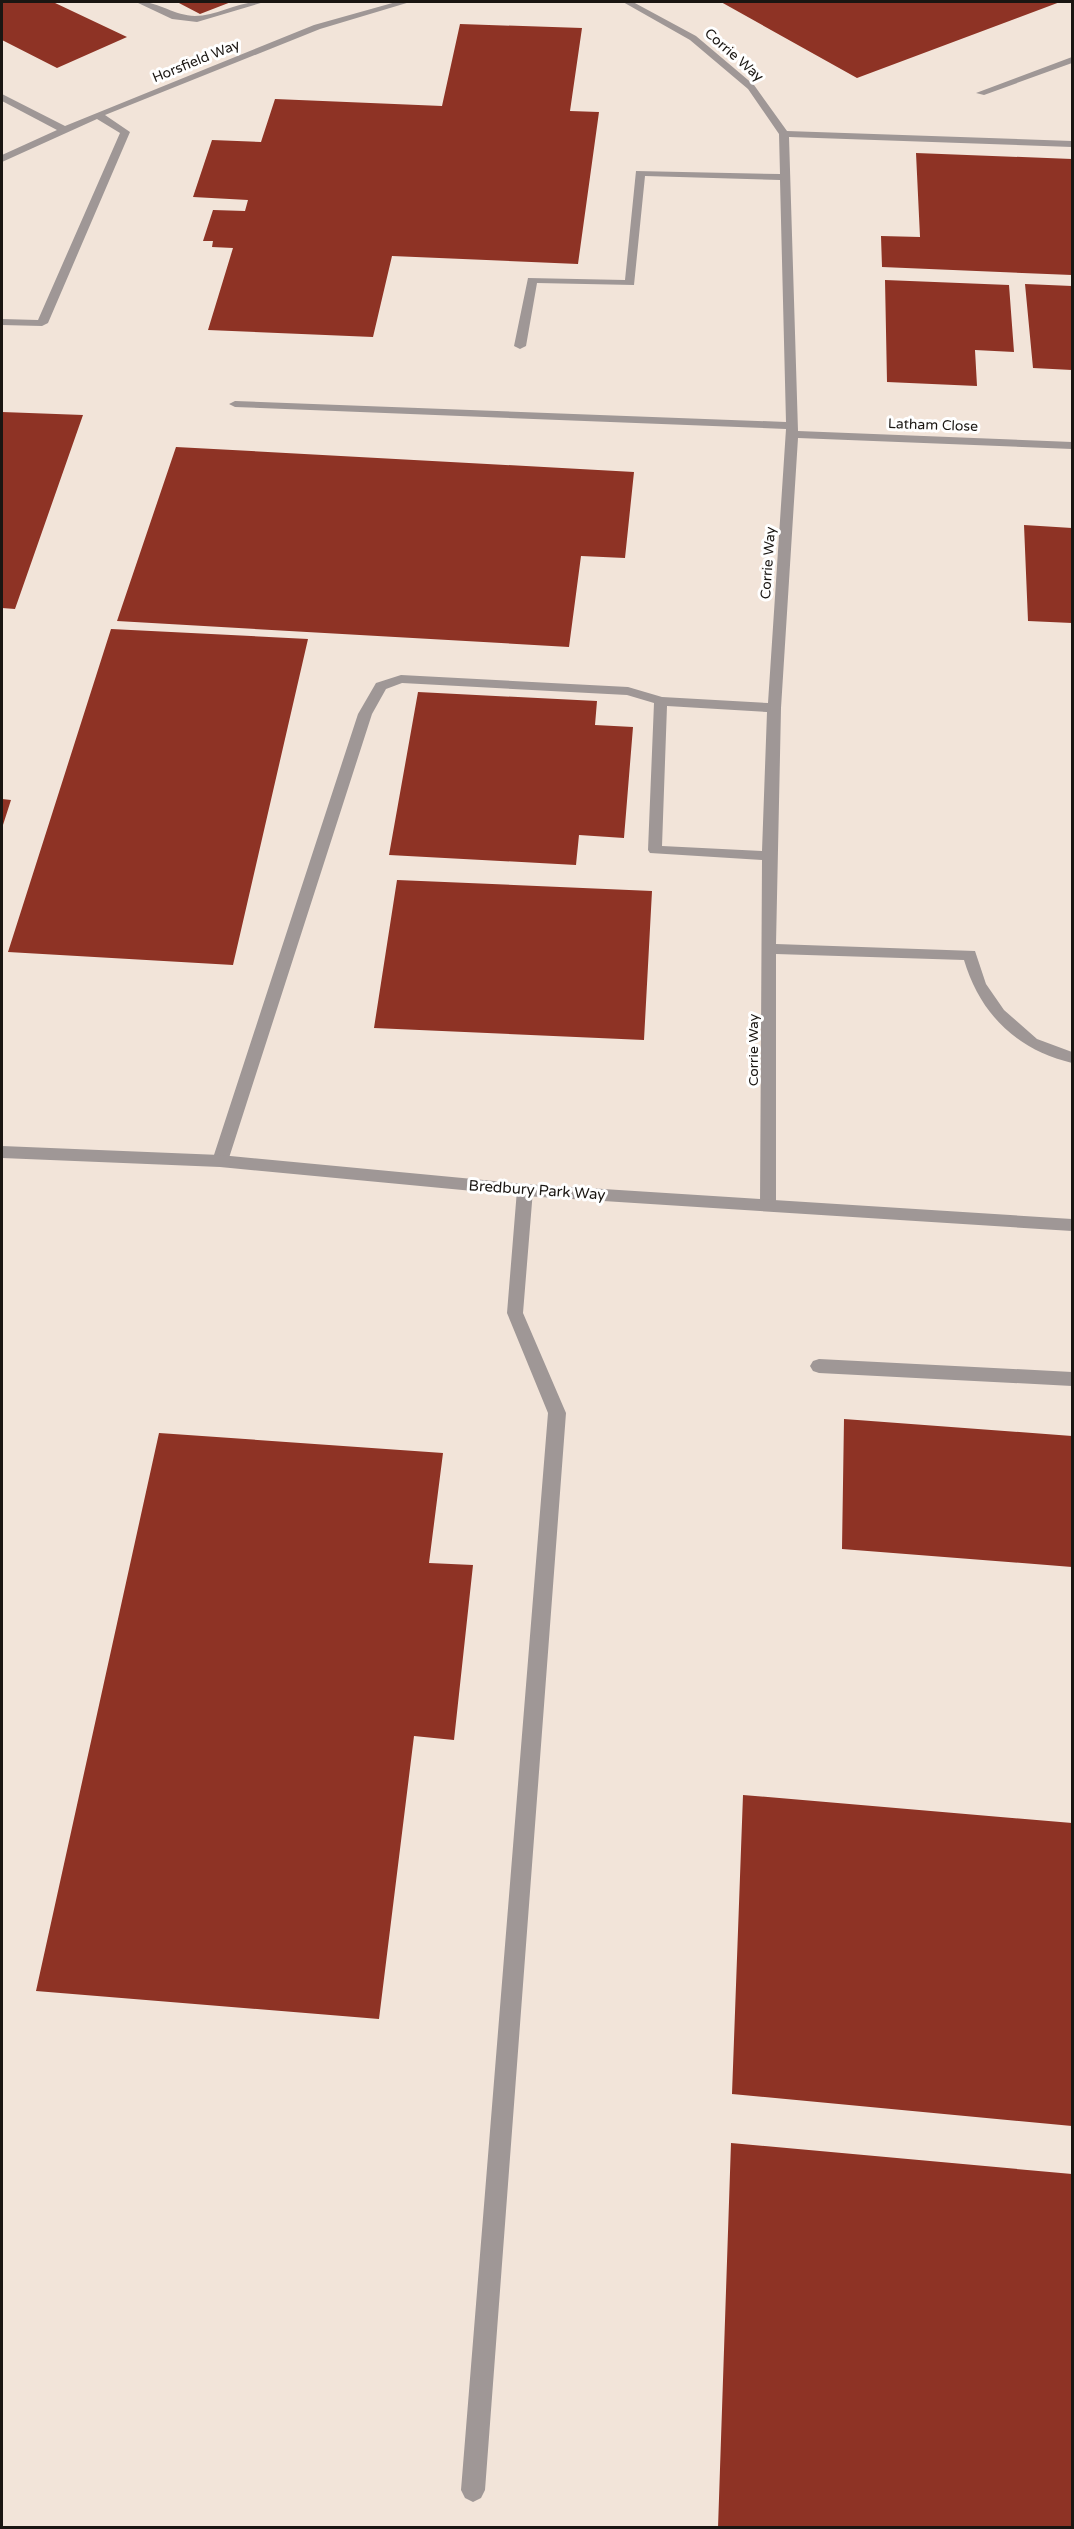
<svg xmlns="http://www.w3.org/2000/svg" width="1074" height="2529" font-family="'Varela Round',sans-serif">
	<rect width="100%" height="100%" fill="#f2e4d9"/>
	<path fill="#8e3325" d="M 2,2 L 53,2 L 127,37 L 57,68 L 2,40 Z
		M 177,2 L 231,2 L 200,14 Z
		M 721,2 L 1060,2 L 857,78 Z
		M 460,24 L 582,28 L 570,111 L 599,112 L 578,264 L 392,256 L 373,337 L 208,330 L 233,248 L 212,247 L 213,241 L 203,241 L 213,210 L 245,211 L 248,200 L 193,197 L 212,140 L 261,142 L 275,99 L 442,106 Z
		M 916,153 L 1072,159 L 1072,275 L 882,267 L 881,236 L 920,237 Z
		M 885,280 L 1009,285 L 1014,352 L 975,350 L 977,386 L 887,382 Z
		M 1025,284 L 1072,286 L 1072,370 L 1033,368 Z
		M 2,412 L 83,415 L 15,609 L 2,608 Z
		M 176,447 L 634,472 L 625,558 L 581,556 L 569,647 L 117,621 Z
		M 1024,525 L 1072,528 L 1072,623 L 1028,621 Z
		M 111,629 L 308,639 L 233,965 L 8,952 Z
		M 418,692 L 597,701 L 595,725 L 633,727 L 624,838 L 579,835 L 576,865 L 389,855 Z
		M 2,799 L 11,800 L 2,828 Z
		M 397,880 L 652,891 L 644,1040 L 374,1028 Z
		M 844,1419 L 1072,1436 L 1072,1567 L 842,1549 Z
		M 159,1433 L 443,1453 L 429,1563 L 473,1565 L 454,1740 L 414,1736 L 379,2019 L 36,1991 Z
		M 743,1795 L 1072,1823 L 1072,2126 L 732,2094 Z
		M 731,2143 L 1072,2174 L 1072,2528 L 718,2528 Z"/>
	<g fill="none" stroke-linecap="round" stroke-linejoin="round">
		<path fill="#9f9796" fill-rule="evenodd" d="M 136,2 C 156,0 174,16 195,16 C 218,16 240,0 264,2 L 197,22 L 172,19 Z
			M 396,2 L 410,2 L 320,29 L 105,115 L 130,132 L 48,323 L 42,326 L 2,325 L 2,319 L 38,320 L 120,133 L 97,119 L 2,162 L 2,155 L 57,130 L 2,101 L 2,94 L 65,126 L 314,25 Z
			M 623,2 L 633,2 L 696,36 L 754,85 L 787,131 L 1072,141 L 1072,147 L 789,137 L 798,431 L 1072,442 L 1072,449 L 798,438 L 781,708 L 776,944 L 975,951 L 986,984 L 1004,1010 L 1037,1039 L 1072,1052 L 1072,1063 C 1017,1050 980,1014 964,960 L 776,954 L 776,1204 L 774,1208 L 768,1210 L 762,1208 L 760,1204 L 762,860 L 650,853 L 648,850 L 654,703 L 627,695 L 402,683 L 386,689 L 372,714 L 228,1161 L 226,1165 L 214,1165 L 212,1161 L 358,714 L 376,683 L 401,675 L 628,687 L 662,697 L 768,703 L 786,429 L 235,407 L 229,404 L 235,401 L 786,422 L 780,180 L 645,176 L 634,285 L 537,283 L 526,346 L 520,349 L 514,346 L 528,278 L 625,280 L 636,171 L 780,174 L 779,134 L 748,89 L 690,40 ZM 667,706 L 767,712 L 762,851 L 662,846 Z
			M 1072,57 L 1072,63 L 984,95 L 976,93 Z
			M 525,1184 L 531,1186 L 533,1190 L 523,1313 L 566,1413 L 485,2490 L 481,2498 L 473,2502 L 465,2498 L 461,2490 L 548,1413 L 507,1313 L 517,1190 L 519,1186 Z
			M 819,1359 L 1072,1372 L 1072,1386 L 819,1373 L 813,1371 L 810,1366 L 813,1361 Z"/>
		<path fill="#9f9796" fill-rule="evenodd" d="M 2,1146 L 220,1155 L 525,1184 L 1072,1219 L 1072,1231 L 525,1196 L 220,1167 L 2,1158 Z"/>
	</g>
	<g text-anchor="middle" dominant-baseline="central" stroke-width="6" stroke-linejoin="round" paint-order="stroke">
		<g font-size="14" fill="#1a1612" stroke="#fff">
			<text transform="translate(734 55) rotate(41)">Corrie Way</text>
			<text transform="translate(196 61) rotate(-22)">Horsfield Way</text>
			<text transform="translate(933 425) rotate(2)">Latham Close</text>
			<text transform="translate(768 563) rotate(-86)">Corrie Way</text>
			<text transform="translate(753 1050) rotate(-90)">Corrie Way</text>
		</g>
		<g font-size="15" fill="#1a1612" stroke="#fff">
			<text transform="translate(537 1190) rotate(4)">Bredbury Park Way</text>
		</g>
	</g>
	<rect width="1074" height="2529" fill="none" stroke="#1a1612" stroke-width="6"/>
</svg>
